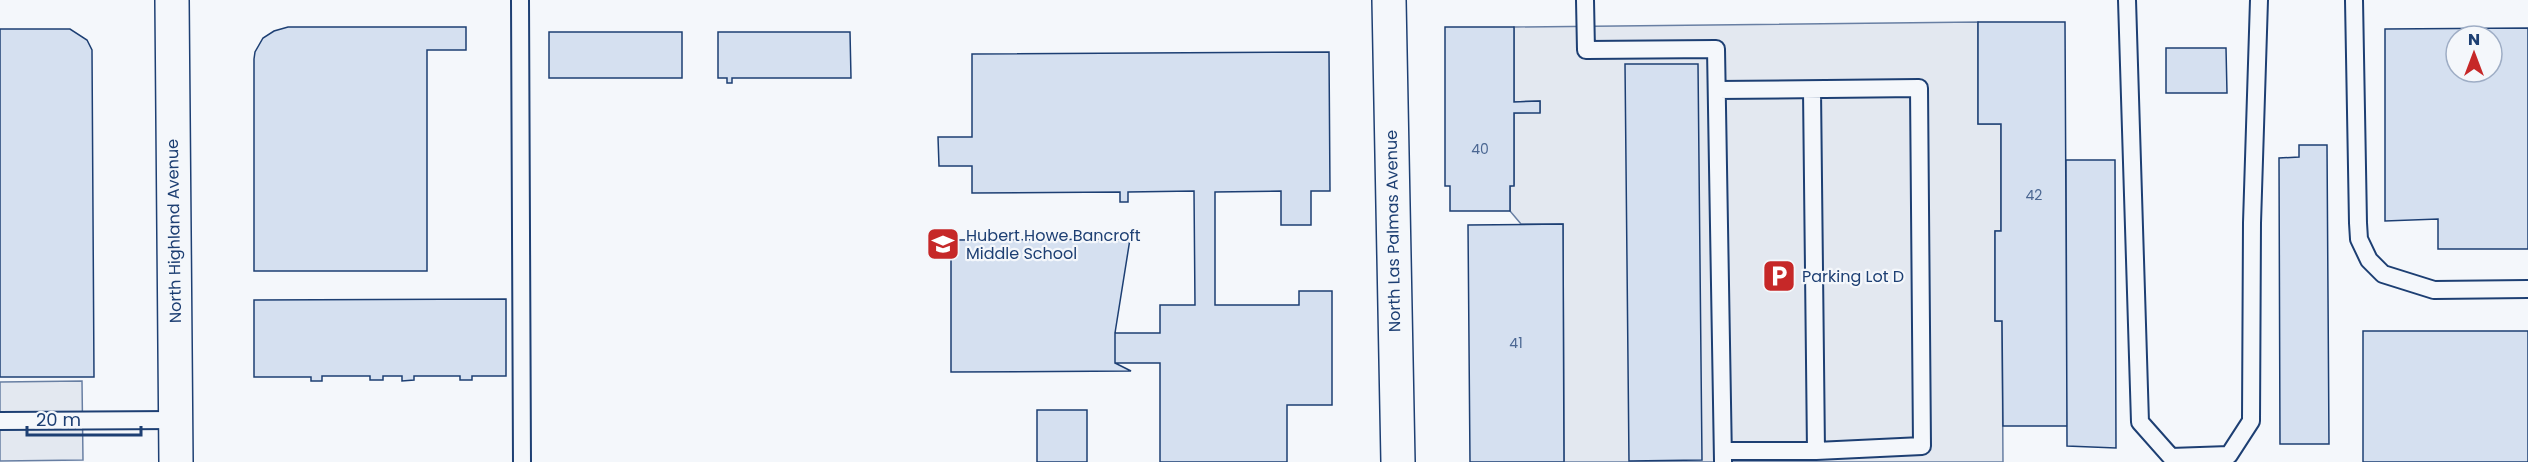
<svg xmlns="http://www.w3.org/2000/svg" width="2528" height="462" font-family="Poppins,sans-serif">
	<rect width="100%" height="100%" fill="#f4f7fb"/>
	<path fill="#e3e8f0" stroke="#687fa3" stroke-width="1.5" d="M 1978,22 L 1978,124 L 2001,124 L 2001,231 L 1995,231 L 1995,321 L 2002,321 L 2003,462 L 1564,462 L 1563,224 L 1521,224 L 1510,211 L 1510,186 L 1514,185 L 1514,113 L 1540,112 L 1540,101 L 1514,102 L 1514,27 Z
		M 82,381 L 83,460 L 0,461 L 0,382 Z"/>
	<path fill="#d5e0f0" stroke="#1d3f73" stroke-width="1.5" fill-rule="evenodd" d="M 1978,22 L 2065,22 L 2067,426 L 2003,426 L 2002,321 L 1995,321 L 1995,231 L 2001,231 L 2001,124 L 1978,124 Z
		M 288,27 L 466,27 L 466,50 L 427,50 L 427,271 L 254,271 L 254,59 L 255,52 L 263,38 L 274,31 Z
		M 1445,27 L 1514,27 L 1514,102 L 1540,101 L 1540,113 L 1514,113 L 1514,186 L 1510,186 L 1510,211 L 1450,211 L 1450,186 L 1445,186 Z
		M 2528,28 L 2528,249 L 2438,249 L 2438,219 L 2385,221 L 2385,29 ZM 2456,36 L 2492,36 L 2492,72 L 2456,72 Z
		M 0,29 L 70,29 L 87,40 L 92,50 L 94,377 L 0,377 Z
		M 549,32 L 682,32 L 682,78 L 549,78 Z
		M 718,32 L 850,32 L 851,78 L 732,78 L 732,83 L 727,83 L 727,78 L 718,78 Z
		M 2166,48 L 2226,48 L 2227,93 L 2166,93 Z
		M 1329,52 L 1330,191 L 1311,191 L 1311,225 L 1281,225 L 1281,191 L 1215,192 L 1215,305 L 1299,305 L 1299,291 L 1332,291 L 1332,405 L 1287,405 L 1287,462 L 1160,462 L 1160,363 L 1115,363 L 1115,333 L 1160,333 L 1160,305 L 1195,305 L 1194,191 L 1128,192 L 1128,202 L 1120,202 L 1120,192 L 972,193 L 972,166 L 939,166 L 938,137 L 972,137 L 972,54 Z
		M 1625,64 L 1698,64 L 1702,460 L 1629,461 Z
		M 2299,145 L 2327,145 L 2329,444 L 2280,444 L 2279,158 L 2299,157 Z
		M 2066,160 L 2115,160 L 2116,448 L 2067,446 Z
		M 1563,224 L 1564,462 L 1470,462 L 1468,225 Z
		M 1130,239 L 1115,333 L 1115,363 L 1131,371 L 951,372 L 951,240 Z
		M 506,299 L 506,376 L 472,376 L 472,380 L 460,380 L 460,376 L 414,376 L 414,380 L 402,381 L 402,376 L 383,376 L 383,380 L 370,380 L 370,376 L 322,376 L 322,381 L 311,381 L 311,377 L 254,377 L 254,300 Z
		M 2363,331 L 2528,331 L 2528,462 L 2363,462 Z
		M 1037,410 L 1087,410 L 1087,462 L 1037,462 Z"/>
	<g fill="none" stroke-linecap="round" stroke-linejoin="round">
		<g stroke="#1d3f73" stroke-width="20">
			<path id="lane" d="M 520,0 L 522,462
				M 1585,0 L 1586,50 L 1716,49 L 1723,461
				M 2127,0 L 2140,422 L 2171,457 L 2229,455 L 2251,421 L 2252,223 L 2259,0
				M 2354,0 L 2358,223 L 2359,239 L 2369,260 L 2383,274 L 2434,290 L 2528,289
				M 1717,90 L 1919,88 L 1922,446 L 1816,451 L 1723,451
				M 1812,90 L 1816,451
				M 0,421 L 176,420"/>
		</g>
		<g stroke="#1d3f73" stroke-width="36">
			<path id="street" d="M 1389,0 L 1398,462"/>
		</g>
		<g stroke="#1d3f73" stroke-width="36">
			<path id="secondary" d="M 172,0 L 176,462"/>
		</g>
		<use href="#lane" stroke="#f4f7fb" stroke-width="16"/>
		<use href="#street" stroke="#f4f7fb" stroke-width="33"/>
		<use href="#secondary" stroke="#f4f7fb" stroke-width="33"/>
	</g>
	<defs>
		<g id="school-square" transform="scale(1.725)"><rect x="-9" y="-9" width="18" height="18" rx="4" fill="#c62828" stroke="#f4f7fb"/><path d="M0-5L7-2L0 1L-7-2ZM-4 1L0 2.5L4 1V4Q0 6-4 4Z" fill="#fff"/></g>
		<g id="parking-square" transform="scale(1.725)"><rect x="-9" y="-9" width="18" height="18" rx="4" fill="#c62828" stroke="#f4f7fb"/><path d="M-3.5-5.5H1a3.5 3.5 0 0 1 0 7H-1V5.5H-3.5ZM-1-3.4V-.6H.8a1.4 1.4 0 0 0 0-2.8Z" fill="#fff"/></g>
	</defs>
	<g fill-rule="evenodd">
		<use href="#school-square" x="943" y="244"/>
		<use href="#parking-square" x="1779" y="276"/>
	</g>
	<g text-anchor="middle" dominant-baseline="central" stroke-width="4.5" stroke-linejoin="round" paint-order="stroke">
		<g font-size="14" fill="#4b6792">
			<text x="1480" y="149">40</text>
			<text x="2034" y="195">42</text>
			<text x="1516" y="343">41</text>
		</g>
		<g font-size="16" fill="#1d3f73" stroke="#f4f7fb">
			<text transform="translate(174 231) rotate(-91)">North Highland Avenue</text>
			<text transform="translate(1393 231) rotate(-91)">North Las Palmas Avenue</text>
		</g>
		<g font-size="16" fill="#1d3f73" stroke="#f4f7fb" text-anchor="start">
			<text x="966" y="235">Hubert Howe Bancroft<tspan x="966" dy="18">Middle School</tspan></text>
			<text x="1802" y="276">Parking Lot D</text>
		</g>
	</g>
	<g transform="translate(2474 54)"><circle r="28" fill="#f4f7fb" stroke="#9eadc5" stroke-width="1.5"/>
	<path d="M0-4.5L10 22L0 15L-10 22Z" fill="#c62828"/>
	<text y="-9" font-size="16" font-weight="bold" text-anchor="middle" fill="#1d3f73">N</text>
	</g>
	<path d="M27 426v9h114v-9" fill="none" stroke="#1d3f73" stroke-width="3"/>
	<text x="36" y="426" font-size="18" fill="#1d3f73" stroke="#f4f7fb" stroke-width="4.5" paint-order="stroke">20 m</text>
</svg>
